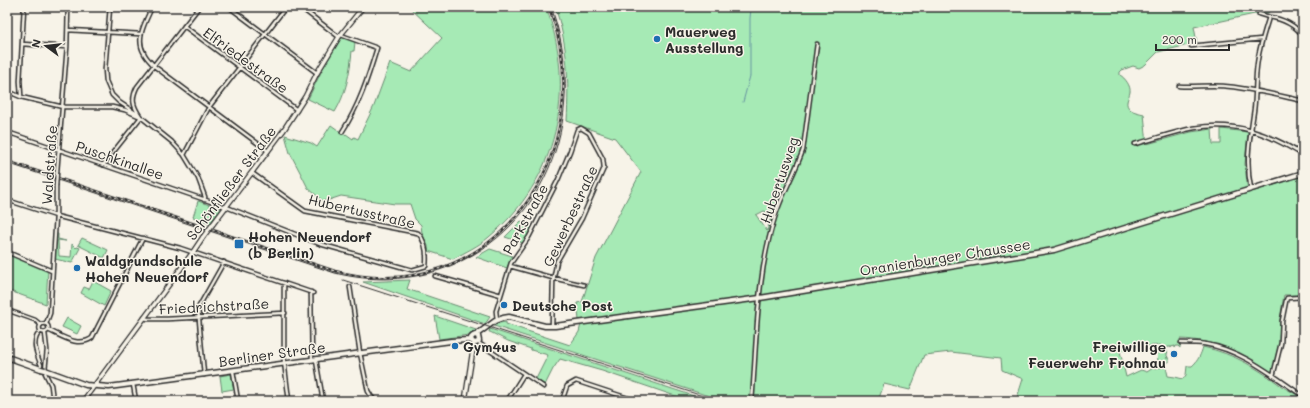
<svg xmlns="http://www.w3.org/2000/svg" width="1310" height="408" font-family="Mali,sans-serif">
	<rect width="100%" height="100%" fill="#f7f3e8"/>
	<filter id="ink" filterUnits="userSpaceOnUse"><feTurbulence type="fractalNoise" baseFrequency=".025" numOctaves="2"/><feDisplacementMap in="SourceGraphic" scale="8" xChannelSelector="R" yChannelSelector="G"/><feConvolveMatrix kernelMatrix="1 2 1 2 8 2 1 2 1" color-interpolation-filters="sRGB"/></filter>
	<g filter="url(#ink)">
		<path fill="#a6eab5" stroke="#688a70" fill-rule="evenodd" d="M 409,7 L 546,7 C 577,90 558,180 489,237 C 479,246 465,252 453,259 L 428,251 L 428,246 L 422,233 L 421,225 L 415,219 L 410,204 L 395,204 L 341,196 L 329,200 L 323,201 L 308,188 L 301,174 L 290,153 L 285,135 L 311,143 L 317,147 L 331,125 L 345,135 L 346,134 L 353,139 L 354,137 L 358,139 L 374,106 L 390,63 L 411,72 L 442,38 Z
			M 555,7 L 1289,7 L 1269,11 L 1268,13 L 1264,12 L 1194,27 L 1197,43 L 1158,52 L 1145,65 L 1139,68 L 1133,66 L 1122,70 L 1120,72 L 1120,75 C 1125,78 1131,86 1130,92 C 1129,98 1123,104 1131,110 C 1134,112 1140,113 1144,114 L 1147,144 L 1191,132 L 1212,129 L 1213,144 L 1221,144 L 1221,129 L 1248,132 L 1245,164 L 1248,193 L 1303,176 L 1303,295 L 1284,295 L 1280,319 L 1280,341 L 1273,371 L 1271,372 C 1243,352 1214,340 1180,339 L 1180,348 L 1178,346 L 1176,346 L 1175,348 L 1175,346 L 1171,347 L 1171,348 L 1171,347 L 1168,347 L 1166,349 L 1167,352 L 1168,353 L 1167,353 L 1167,356 L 1168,357 L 1166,358 L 1169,358 L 1169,362 L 1158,362 L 1157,350 L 1161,345 L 1138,347 L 1120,351 L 1126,377 L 1141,370 L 1147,372 L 1153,368 L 1166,367 L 1168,376 L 1175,377 L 1183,379 L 1186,375 L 1187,366 L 1192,366 C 1198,361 1201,354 1203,347 C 1235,354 1257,368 1283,387 C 1290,391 1299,395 1303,401 L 1016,401 L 1023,379 L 1002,370 L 1001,358 L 951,352 L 924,355 L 910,390 L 884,384 L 878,401 L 724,401 L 494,326 L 498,323 L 506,322 L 506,324 L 570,345 L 579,332 L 582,320 L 579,320 L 577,303 L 582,302 L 596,258 L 641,172 L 615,138 L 567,121 C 569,82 568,44 555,7 ZM 764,211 L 772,214 L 767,231 L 756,215 Z
			M 342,37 L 355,42 L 354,51 L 352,51 C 350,72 346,94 335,112 L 308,99 L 322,70 Z
			M 198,201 L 221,209 L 210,223 L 193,217 Z
			M 521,221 L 532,227 L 523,243 L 505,237 Z
			M 56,233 L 58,234 L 58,239 L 66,241 L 58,240 L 59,256 L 71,257 L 72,244 L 76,248 L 77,247 L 80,248 L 72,263 L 55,259 Z
			M 82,238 L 108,250 L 104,258 L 78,245 Z
			M 490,249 L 512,256 L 507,268 L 476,257 Z
			M 7,253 L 48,269 L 46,304 L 7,290 Z
			M 410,280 L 407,289 L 490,317 L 485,324 L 363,282 Z
			M 93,281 L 111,291 L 104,306 L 81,293 L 84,287 L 89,289 Z
			M 435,316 L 479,331 L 472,333 L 469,335 L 439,339 Z
			M 67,318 L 81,326 L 77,334 L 62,327 Z
			M 490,329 L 709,401 L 690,401 L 602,371 L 560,359 L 553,369 L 545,385 L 536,379 L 548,355 L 531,350 L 531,349 L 508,341 L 490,332 L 489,332 Z
			M 231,374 L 234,389 L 222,391 L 220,376 Z"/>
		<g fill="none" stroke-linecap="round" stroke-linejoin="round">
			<path stroke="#6794a1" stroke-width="1" d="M 743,102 L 750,76 L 750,18 L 751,9"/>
			<g stroke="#2b2b2b" stroke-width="5.5">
				<path id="minor" d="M 110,7 L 105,69 L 106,81 L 112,95 L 119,102 L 137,114
					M 152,7 C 146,21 135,38 144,53 C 146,58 151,62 154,66 L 268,151
					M 229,7 L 317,73
					M 300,7 L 339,37
					M 1259,14 L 1269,17
					M 184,26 L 297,110
					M 68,30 L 141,34
					M 341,35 L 377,48 C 368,78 359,106 342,132
					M 22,44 L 67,47
					M 1191,46 L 1262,39
					M 1179,86 C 1193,87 1208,85 1223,86 C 1250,88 1276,95 1303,101
					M 7,91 L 21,97 L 63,107 L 112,107 L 125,110 L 141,117 L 172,142 L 184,155 L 198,178 L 205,197 L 204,200
					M 21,96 L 20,81 L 24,7
					M 1303,106 L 1303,129
					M 140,116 C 133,106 131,99 137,87 L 199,7
					M 7,132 L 229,208 L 320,244 L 412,270 L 426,266 C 427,255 427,242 418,233 L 305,211 L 252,173
					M 1135,144 C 1154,139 1174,132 1194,128 C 1236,121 1268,133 1303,155
					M 184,155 L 209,107 L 286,7
					M 103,165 L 141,117
					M 57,171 L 67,47 L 68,7
					M 1251,189 C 1245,161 1250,138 1254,110 C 1256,95 1255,80 1257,65 C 1259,48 1264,33 1269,17 C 1283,19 1295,25 1303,36
					M 7,200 L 56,216 L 180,248 L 313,293
					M 7,252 L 52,271
					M 510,266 L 553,278 L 584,285
					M 435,276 L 501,295
					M 284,283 L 284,361 L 289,401
					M 350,287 L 360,353 L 368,391 L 371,396 L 375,401
					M 311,292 L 312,360
					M 7,310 L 35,320 L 41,325
					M 144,318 L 148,319 L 167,319 L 285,313
					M 497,320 L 496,311 L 511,263 L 529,237 L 558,180 L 570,151 L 577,130 L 581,128 L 589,133 L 603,159 L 604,168 L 582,218 L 557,261 L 553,281 L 552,326
					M39.5 328a4.5 4.5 0 1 1 9 0a4.5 4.5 0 1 1-9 0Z
					M 46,324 L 50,313 L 56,216 L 56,186
					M 48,330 C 62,336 78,348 92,338 L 143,238
					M 41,331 C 30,340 37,355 41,365
					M 477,342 L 544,387
					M 1181,343 C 1189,343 1198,343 1205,344 C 1242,350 1273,376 1303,396
					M 316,360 L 323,401
					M 45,370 L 47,350 L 45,333
					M 233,371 L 238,401
					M 45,373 L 51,385 L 53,401
					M 204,375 L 198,308 L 224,262
					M 1273,376 L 1281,343 L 1282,321 L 1286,301 L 1287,298 L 1303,297
					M 133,384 L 136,401
					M 507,401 L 524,374
					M 562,401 L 567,386 L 576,381 L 637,401
					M 752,401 C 757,340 756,276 775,217 C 782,194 795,173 803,150 L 817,44"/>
			</g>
			<g stroke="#2b2b2b" stroke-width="6">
				<path id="secondary" d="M 213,224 L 283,131 L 305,97 L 317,73 L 339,37 L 363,7
					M 83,401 L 193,252 L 203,237
					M 465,401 L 474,343"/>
			</g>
			<g stroke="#2b2b2b" stroke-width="7">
				<path id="primary" d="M 476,335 L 495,321 L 503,318 L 509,317 L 545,326 L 555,326 L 760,298 L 1054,250 L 1303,173
					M 7,357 L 41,369
					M 45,370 L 86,385 L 109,387 L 451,341 L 468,340 L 476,343 L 479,341 L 478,336 L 475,335 L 473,336 L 471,338 L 472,341"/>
			</g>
			<use href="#minor" stroke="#f7f3e8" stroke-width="2.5"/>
			<use href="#secondary" stroke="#f7f3e8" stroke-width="3.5"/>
			<use href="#primary" stroke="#f7f3e8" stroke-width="4"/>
			<path stroke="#2b2b2b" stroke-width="1" d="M 7,163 L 335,273 C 371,282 410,281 445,268 C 551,228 589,108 551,7
				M 343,280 L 718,401"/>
			<g stroke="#2b2b2b" stroke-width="2.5">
				<path id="rail" d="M 7,161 L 335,271 C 495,311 604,151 549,7"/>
			</g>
			<use href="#rail" stroke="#f7f3e8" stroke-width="1" stroke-dasharray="3" stroke-linecap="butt"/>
			<g stroke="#2b2b2b" stroke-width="5.5" stroke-linecap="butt">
				<path id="minor-bridge" d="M 56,186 L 57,171"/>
			</g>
			<g stroke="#2b2b2b" stroke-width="6" stroke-linecap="butt">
				<path id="secondary-bridge" d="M 203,237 L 213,224"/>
			</g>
			<g stroke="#2b2b2b" stroke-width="7" stroke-linecap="butt">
				<path id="primary-bridge" d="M 41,369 L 45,370"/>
			</g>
			<use href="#minor-bridge" stroke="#f7f3e8" stroke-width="2.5"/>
			<use href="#secondary-bridge" stroke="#f7f3e8" stroke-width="3.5"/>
			<use href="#primary-bridge" stroke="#f7f3e8" stroke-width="4"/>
		</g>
	</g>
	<g fill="#1f6fb2" stroke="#f7f3e8" stroke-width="1.5">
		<circle cx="657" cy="39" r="4"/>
		<rect x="234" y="239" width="10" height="10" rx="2"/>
		<circle cx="77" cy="268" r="4"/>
		<circle cx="504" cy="305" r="4"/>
		<circle cx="455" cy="346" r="4"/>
		<circle cx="1174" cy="354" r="4"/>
	</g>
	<g text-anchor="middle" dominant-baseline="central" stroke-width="3" stroke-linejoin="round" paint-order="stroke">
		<g font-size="14" font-weight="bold" fill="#2b2b2b" stroke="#f7f3e8" text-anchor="start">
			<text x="665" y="31">Mauerweg<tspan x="665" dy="16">Ausstellung</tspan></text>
			<text x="248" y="236">Hohen Neuendorf<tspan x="248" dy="16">(b Berlin)</tspan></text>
			<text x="85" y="260">Waldgrundschule<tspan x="85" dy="16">Hohen Neuendorf</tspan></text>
			<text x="512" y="305">Deutsche Post</text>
			<text x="463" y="346">Gym4us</text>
			<text x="1166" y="346" text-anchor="end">Freiwillige<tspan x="1166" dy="16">Feuerwehr Frohnau</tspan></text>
		</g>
		<g font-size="14" fill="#2b2b2b" stroke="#f7f3e8">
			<text transform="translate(246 60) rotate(36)">Elfriedestraße</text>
			<text transform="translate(120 160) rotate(19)">Puschkinallee</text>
			<text transform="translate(49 165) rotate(-86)">Waldstraße</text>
			<text transform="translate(779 180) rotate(-71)">Hubertusweg</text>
			<text transform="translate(231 183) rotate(-53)">Schönfließer Straße</text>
			<text transform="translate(362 211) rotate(13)">Hubertusstraße</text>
			<text transform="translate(570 216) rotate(-65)">Gewerbestraße</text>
			<text transform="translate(525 219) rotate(-61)">Parkstraße</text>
			<text transform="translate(945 257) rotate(-9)">Oranienburger Chaussee</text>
			<text transform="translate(214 306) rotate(-3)">Friedrichstraße</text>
			<text transform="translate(272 354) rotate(-8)">Berliner Straße</text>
		</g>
	</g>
	<rect width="1310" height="408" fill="none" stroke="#f7f3e8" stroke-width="24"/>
	<rect x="12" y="12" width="1286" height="384" fill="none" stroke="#2b2b2b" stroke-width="1.5" filter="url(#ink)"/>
	<g transform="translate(46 46) rotate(285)" stroke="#f7f3e8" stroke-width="3" paint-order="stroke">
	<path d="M0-3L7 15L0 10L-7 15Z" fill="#2b2b2b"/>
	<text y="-6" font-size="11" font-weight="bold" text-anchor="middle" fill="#2b2b2b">N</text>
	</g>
	<path d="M1156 44v6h73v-6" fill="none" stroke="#2b2b2b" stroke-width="2"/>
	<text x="1162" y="44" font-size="12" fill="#2b2b2b" stroke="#f7f3e8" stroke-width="3" paint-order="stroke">200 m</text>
</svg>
